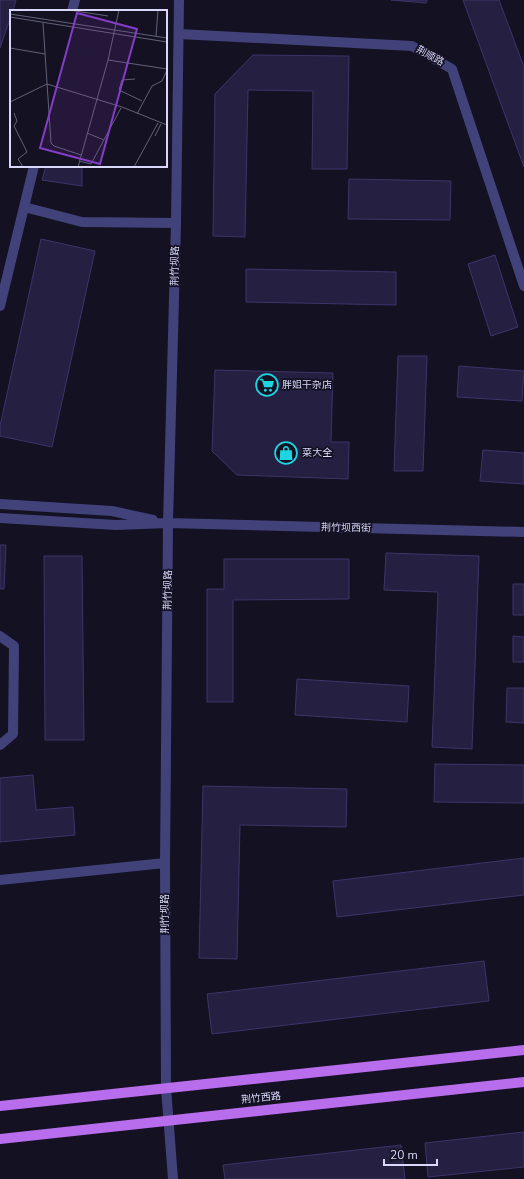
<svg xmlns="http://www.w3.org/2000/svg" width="524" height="1179" font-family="'Nunito Sans','Noto Sans SC',sans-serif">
	<rect width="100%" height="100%" fill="#131122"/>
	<path fill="#252041" stroke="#3d356a" d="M 0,0 L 16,0 L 13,11 L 11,11 L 11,16 L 0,48 Z
		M 391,0 L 427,0 L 426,3 Z
		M 463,0 L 499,0 L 524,67 L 524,167 Z
		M 253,55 L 349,56 L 347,169 L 312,169 L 313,91 L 248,90 L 245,237 L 213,236 L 215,94 Z
		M 46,166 L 82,166 L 82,186 L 42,180 Z
		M 349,179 L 451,181 L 450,220 L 348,219 Z
		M 41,239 L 95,251 L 52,447 L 0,436 L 0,426 Z
		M 495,255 L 518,327 L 491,336 L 468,264 Z
		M 246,269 L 396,272 L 396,305 L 246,302 Z
		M 398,356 L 427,356 L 423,471 L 394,471 Z
		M 459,366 L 524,371 L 522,401 L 457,397 Z
		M 215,370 L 333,373 L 331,442 L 349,442 L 348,479 L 237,475 L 212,451 Z
		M 483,450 L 524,453 L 524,484 L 480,481 Z
		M 0,545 L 6,545 L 4,589 L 0,589 Z
		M 386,553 L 479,556 L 472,749 L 432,747 L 438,592 L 384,590 Z
		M 44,556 L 82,556 L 84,740 L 45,740 Z
		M 224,559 L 349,559 L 349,599 L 233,600 L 233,702 L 207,702 L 207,589 L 224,589 Z
		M 513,584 L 524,584 L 524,615 L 513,615 Z
		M 513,636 L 524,637 L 524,662 L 513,662 Z
		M 297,679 L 409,686 L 407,722 L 295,715 Z
		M 507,688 L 524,688 L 524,723 L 506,722 Z
		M 435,764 L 524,765 L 524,803 L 434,802 Z
		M 33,775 L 36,810 L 73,807 L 75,835 L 0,842 L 0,778 Z
		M 203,786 L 347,789 L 346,827 L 240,825 L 237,959 L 199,958 Z
		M 524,858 L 524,895 L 337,917 L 333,881 Z
		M 484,961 L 489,1001 L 212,1034 L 207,994 Z
		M 524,1132 L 524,1167 L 428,1177 L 425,1143 Z
		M 401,1145 L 405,1179 L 225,1179 L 223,1165 Z"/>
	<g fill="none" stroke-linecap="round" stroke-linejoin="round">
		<path stroke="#42427b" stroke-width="10" d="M 72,11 L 75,0
			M 179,34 L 412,46 L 452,69 L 524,286
			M 24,207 L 82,222 L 176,223
			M 0,306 L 34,166
			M 0,504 L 112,511 L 153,520
			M 0,518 L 116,525 L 168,523 L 524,532
			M 0,636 L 14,646 L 13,734 L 0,745
			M 0,880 L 165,863
			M 173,1179 L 166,1088 L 165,863 L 168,523 L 176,223 L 179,0"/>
		<path stroke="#b76dec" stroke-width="10" d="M 0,1106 L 524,1050
			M 0,1139 L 524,1082"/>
	</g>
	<defs>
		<g id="supermarket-ring" transform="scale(1.15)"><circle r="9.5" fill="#131122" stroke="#1dd5e0" stroke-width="1.5"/><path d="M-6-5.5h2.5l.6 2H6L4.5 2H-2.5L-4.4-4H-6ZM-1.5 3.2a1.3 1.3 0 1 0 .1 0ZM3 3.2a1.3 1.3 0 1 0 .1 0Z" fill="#1dd5e0"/></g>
		<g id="shop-ring" transform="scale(1.15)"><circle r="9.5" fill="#131122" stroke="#1dd5e0" stroke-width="1.5"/><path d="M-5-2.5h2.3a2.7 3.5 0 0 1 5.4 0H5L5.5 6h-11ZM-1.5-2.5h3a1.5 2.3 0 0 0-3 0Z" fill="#1dd5e0"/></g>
	</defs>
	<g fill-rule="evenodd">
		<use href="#supermarket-ring" x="267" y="385"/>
		<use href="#shop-ring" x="286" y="453"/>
	</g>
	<g text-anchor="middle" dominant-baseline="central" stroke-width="3.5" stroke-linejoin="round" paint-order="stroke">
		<g font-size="10" fill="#dad8fa" stroke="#131122">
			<text transform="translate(430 56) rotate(29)">荆顺路</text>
			<text transform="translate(175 266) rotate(-89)">荆竹坝路</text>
			<text transform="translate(346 528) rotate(1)">荆竹坝西街</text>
			<text transform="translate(168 590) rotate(-89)">荆竹坝路</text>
			<text transform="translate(165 914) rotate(-90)">荆竹坝路</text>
			<text transform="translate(261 1098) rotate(-6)">荆竹西路</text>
		</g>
		<g font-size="10" fill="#dad8fa" stroke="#131122" text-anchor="start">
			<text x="282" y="385">胖姐干杂店</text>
			<text x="302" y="453">菜大全</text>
		</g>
	</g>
	<g transform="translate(10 10)">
		<rect width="157" height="157" fill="#131122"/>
		<path fill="none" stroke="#636178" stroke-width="1" d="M 59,0 L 98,6M 0,4 L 157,28M 0,7 L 157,32M 33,13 L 41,133 L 44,136 L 71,145M 146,26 L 148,0M 0,38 L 35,44M 98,50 L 157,59M 125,69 L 112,70 L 109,80 L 132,91M 0,92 L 37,74 L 112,97 L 157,115M 4,103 L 7,111 L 4,116 L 17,142 L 8,149 L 13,157M 127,104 L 142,76 L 152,71 L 157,60M 77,123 L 94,130M 145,126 L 151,114M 69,151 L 81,154 L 111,98M 68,157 L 98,50 L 109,0M 124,157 L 148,113"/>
		<path fill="#843dc5" fill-opacity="0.15" stroke="#843dc5" stroke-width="2" d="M 67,3 L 127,19 L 90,154 L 30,138 Z"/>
		<rect width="157" height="157" fill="none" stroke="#dad8fa" stroke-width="2"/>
	</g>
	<path d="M384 1159v6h53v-6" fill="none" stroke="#dad8fa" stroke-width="2"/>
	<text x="390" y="1159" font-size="12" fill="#dad8fa" stroke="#131122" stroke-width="3" paint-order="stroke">20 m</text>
</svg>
